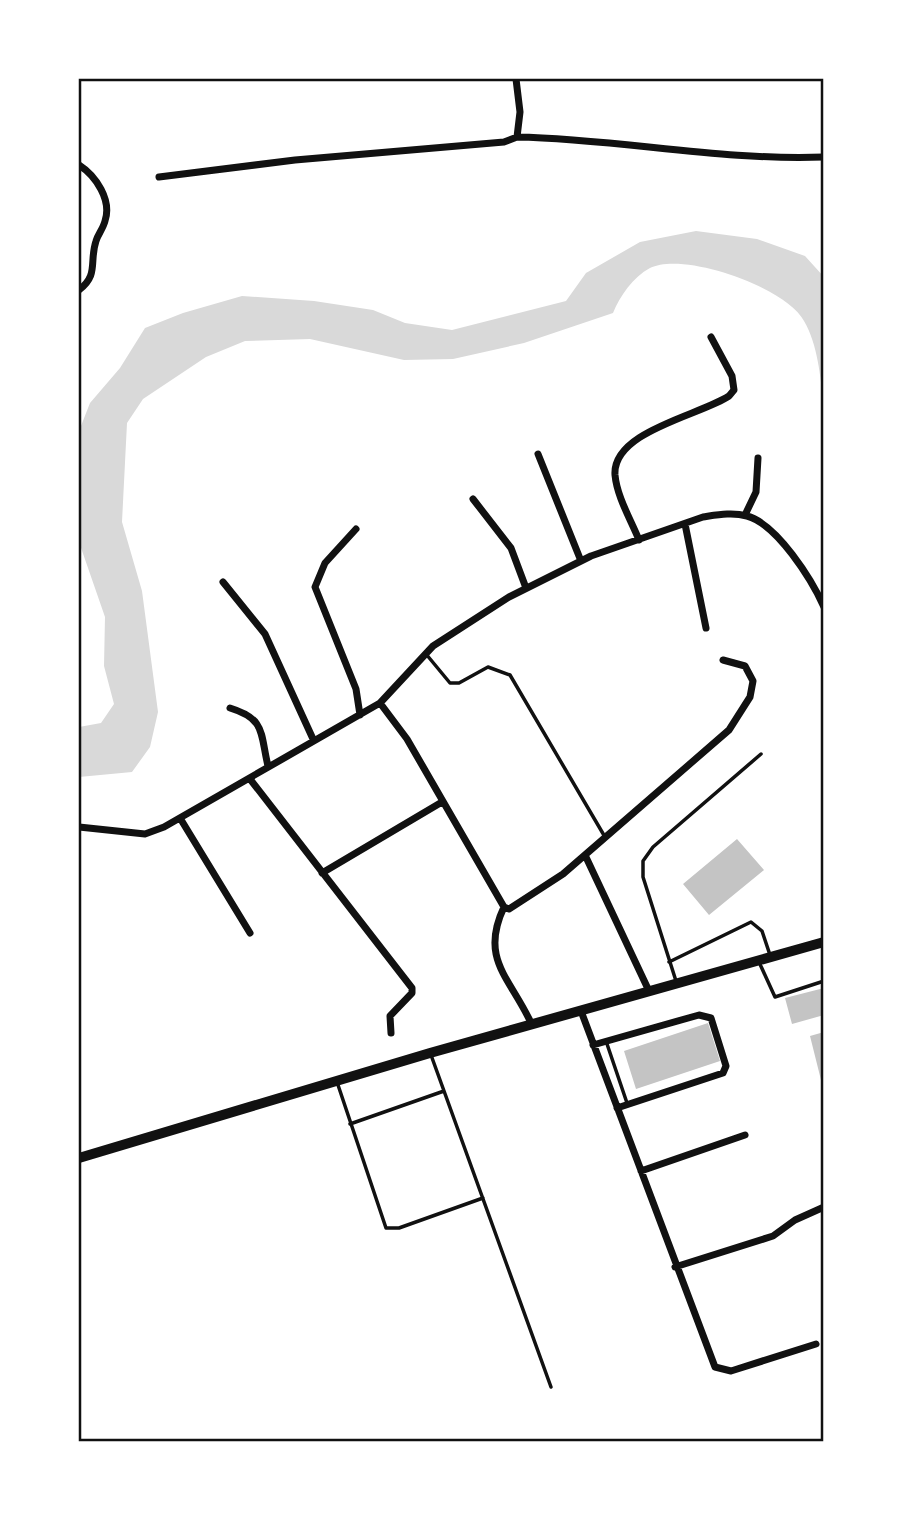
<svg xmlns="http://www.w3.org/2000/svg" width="903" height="1521" font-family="Cabin,sans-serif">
	<rect width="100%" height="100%" fill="#fff"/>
	<path fill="#d9d9d9" d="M 696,231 L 757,239 L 805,256 L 824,277 L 824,404 C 820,376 818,345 804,321 C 786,287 683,251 650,268 C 633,277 620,296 613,313 L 524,343 L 453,359 L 404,360 L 310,339 L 245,341 L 206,357 L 143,399 L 127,423 L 122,522 L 142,591 L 158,712 L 150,747 L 132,772 L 79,777 L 79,727 L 101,723 L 114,704 L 104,666 L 105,617 L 79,542 L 79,431 L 90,403 L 120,368 L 145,328 L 183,313 L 242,296 L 314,301 L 373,310 L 405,323 L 452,330 L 566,301 L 586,273 L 640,242 Z"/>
	<path fill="#c4c4c4" d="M 737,839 L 764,870 L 709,915 L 683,884 Z
		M 824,988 L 824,1015 L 792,1024 L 785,998 Z
		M 708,1023 L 720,1061 L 636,1089 L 624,1051 Z
		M 824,1032 L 824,1088 L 823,1088 L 810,1036 Z"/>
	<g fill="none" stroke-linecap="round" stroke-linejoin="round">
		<path stroke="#111" stroke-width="3.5" d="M 426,654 L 450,683 L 459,683 L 488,667 L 510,675 L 605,837
			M 669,962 L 751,922 L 762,931 L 770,955
			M 759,962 L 775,997 L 824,981
			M 676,981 L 643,877 L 643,861 L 653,847 L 761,754
			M 606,1041 L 627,1103
			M 431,1055 L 551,1387
			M 337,1082 L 386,1228 L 399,1228 L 483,1198
			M 350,1124 L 444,1091"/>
		<path stroke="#111" stroke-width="7" d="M 517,137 C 620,139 722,161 824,157
			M 79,165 C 96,176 112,200 105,221 C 103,229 98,234 96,241 C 89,262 99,275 79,290
			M 159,177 L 295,160 L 504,142 L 517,137 L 520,112 L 516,79
			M 538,454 L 581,561
			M 473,499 L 511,548 L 526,588
			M 745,515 L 756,492 L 758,458
			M 685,524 L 706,628
			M 356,529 L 325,563 L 315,587 L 356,689 L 360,715
			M 639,540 C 631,520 617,497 615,475 C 612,431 701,415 729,396 L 734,390 L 732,376 L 711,337
			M 223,582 L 265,634 L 313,739
			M 380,703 L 407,739 L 504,907 L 509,909 L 563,874 L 729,730 L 750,697 L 753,681 L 745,666 L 723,660
			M 230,708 C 266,719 260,733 268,766
			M 250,779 L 412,988 L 412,993 L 390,1016 L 391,1033
			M 180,818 L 250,933
			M 79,827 L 145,834 L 164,827 L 380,703 L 433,646 L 509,597 L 591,556 L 703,517 C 717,515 732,512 747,516 C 777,524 812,580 824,607
			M 585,855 L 649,991
			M 322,873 L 442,802
			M 504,907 C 479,960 511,978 532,1025
			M 581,1011 L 715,1367 L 731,1371 L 816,1344
			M 593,1045 L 699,1015 L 711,1018 L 726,1066 L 723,1073 L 617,1108
			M 641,1171 L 745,1135
			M 675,1267 L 773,1236 L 795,1220 L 824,1207"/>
		<path stroke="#111" stroke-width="10" d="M 79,1158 L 430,1053 L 824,942"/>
	</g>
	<rect width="903" height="1521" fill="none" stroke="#ffffff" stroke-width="161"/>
	<rect x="80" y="80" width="742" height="1360" fill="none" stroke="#111" stroke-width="2.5"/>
</svg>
